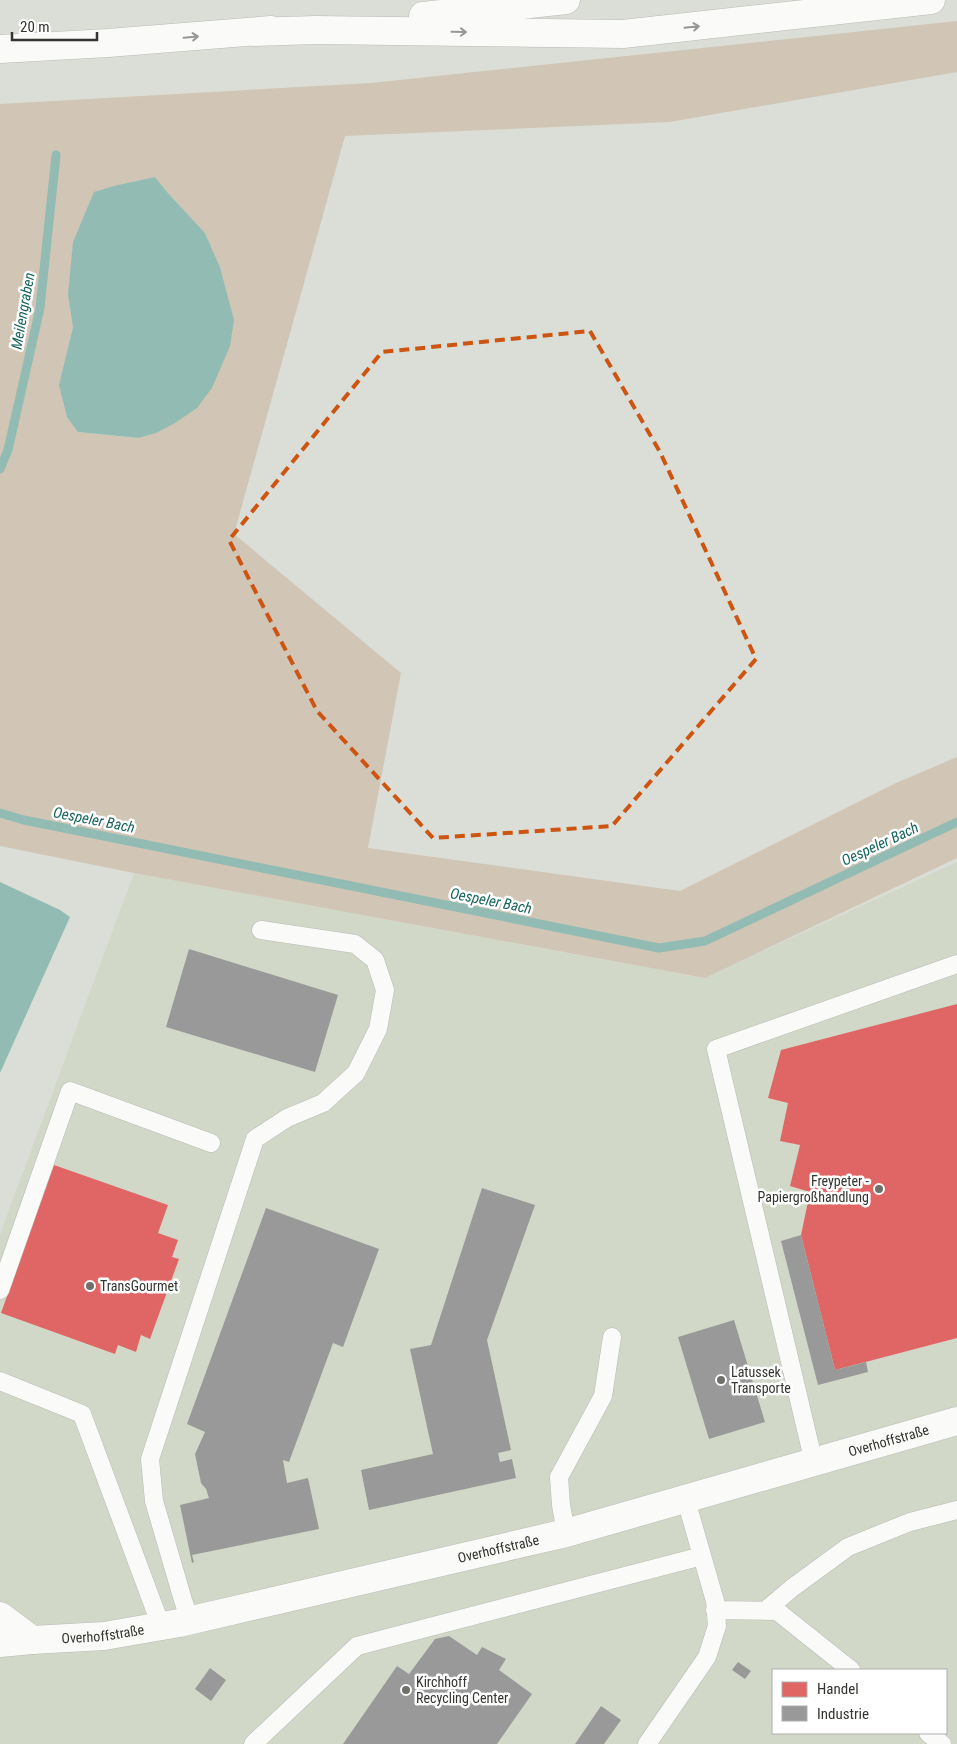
<svg xmlns="http://www.w3.org/2000/svg" width="957" height="1744" font-family="'Roboto Condensed',sans-serif">
	<rect width="100%" height="100%" fill="#dbded6"/>
	<path fill="#d2d8c8" fill-rule="evenodd" d="M 957,862 L 957,1744 L 0,1744 L 0,1234 L 134,873 L 704,978 ZM 773,1670 L 946,1670 L 946,1733 L 773,1733 Z"/>
	<path fill="#d1c5b6" fill-rule="evenodd" d="M 957,21 L 957,72 L 670,122 L 345,136 L 234,534 L 401,673 L 368,848 L 680,891 L 896,783 L 957,757 L 957,858 L 705,978 L 134,873 L 0,846 L 0,104 L 371,83 ZM 155,177 L 168,193 L 205,233 L 220,267 L 227,295 L 197,408 L 156,433 L 139,438 L 78,432 L 67,353 L 73,327 L 88,208 L 94,193 Z"/>
	<path fill="#92bcb3" d="M 155,177 L 168,193 L 205,233 L 220,267 L 234,320 L 230,346 L 212,388 L 197,408 L 175,423 L 156,433 L 139,438 L 78,432 L 67,417 L 59,385 L 73,327 L 68,295 L 73,242 L 94,192 L 114,186 Z
		M 0,882 L 60,910 L 70,917 L 0,1073 Z"/>
	<path fill="#e06666" d="M 957,1004 L 957,1338 L 835,1370 L 801,1235 L 810,1192 L 790,1186 L 800,1145 L 780,1141 L 788,1103 L 768,1098 L 781,1050 Z
		M 54,1165 L 168,1205 L 158,1233 L 178,1240 L 172,1257 L 179,1259 L 150,1339 L 141,1335 L 136,1352 L 118,1345 L 115,1354 L 1,1313 Z"/>
	<path fill="#999" d="M 189,949 L 338,995 L 315,1072 L 166,1027 Z
		M 482,1188 L 535,1205 L 487,1340 L 511,1450 L 498,1453 L 500,1462 L 512,1459 L 516,1478 L 369,1510 L 361,1470 L 433,1454 L 410,1349 L 431,1345 Z
		M 266,1208 L 379,1249 L 343,1347 L 333,1343 L 289,1462 L 283,1460 L 287,1483 L 308,1478 L 319,1529 L 192,1555 L 194,1562 L 192,1563 L 180,1505 L 209,1498 L 206,1489 L 201,1483 L 195,1454 L 205,1432 L 187,1424 Z
		M 801,1235 L 835,1370 L 866,1362 L 868,1372 L 818,1385 L 781,1241 Z
		M 734,1320 L 765,1422 L 709,1439 L 678,1337 Z
		M 449,1636 L 477,1655 L 482,1647 L 506,1659 L 499,1670 L 532,1694 L 497,1744 L 343,1744 L 397,1666 L 409,1674 L 435,1639 Z
		M 738,1662 L 751,1671 L 745,1679 L 732,1670 Z
		M 210,1668 L 226,1680 L 211,1701 L 195,1689 Z
		M 601,1706 L 621,1720 L 604,1744 L 575,1744 Z"/>
	<g fill="none" stroke-linecap="round" stroke-linejoin="round">
		<path stroke="#92bcb3" stroke-width="9" d="M 0,469 L 8,450 L 40,308 L 56,155
			M 0,813 L 24,820 L 659,948 L 705,941 L 957,822"/>
		<g stroke="#b9bbb5" stroke-width="19">
			<path id="lane" d="M 0,1290 L 70,1091 L 211,1143
				M 0,1381 L 82,1414 L 161,1626
				M 814,1463 L 716,1049 L 957,964
				M 566,1533 L 561,1505 L 559,1477 L 603,1396 L 612,1337
				M 715,1610 L 777,1611 L 851,1670
				M 765,1611 L 792,1588 L 848,1547 L 910,1522 L 957,1510
				M 190,1621 L 183,1600 L 154,1501 L 150,1459 L 255,1139 L 287,1118 L 323,1103 L 356,1073 L 378,1029 L 385,990 L 375,960 L 355,944 L 261,930
				M 928,1733 L 942,1744
				M 253,1744 L 357,1646 L 702,1556
				M 647,1744 L 707,1657 L 717,1626 L 715,1601 L 686,1500"/>
		</g>
		<g stroke="#b9bbb5" stroke-width="29">
			<g id="street">
				<path d="M 0,1616 L 32,1640 L 0,1643"/>
				<path id="s1" d="M 32,1640 L 104,1636 L 179,1623 L 566,1533 L 957,1421"/>
			</g>
		</g>
		<g stroke="#b9bbb5" stroke-width="29">
			<path id="highway" d="M 423,16 L 566,0
				M 253,32 L 315,30 L 623,34 L 931,0
				M 0,49 L 108,43 L 271,30"/>
		</g>
		<use href="#lane" stroke="#fafaf9" stroke-width="18"/>
		<use href="#street" stroke="#fafaf9" stroke-width="28"/>
		<use href="#highway" stroke="#fafaf9" stroke-width="28"/>
	</g>
	<defs><path id="oneway-shaft" d="M-6 0H5M1.5-3L5.5 0L1.5 3" fill="none" stroke-width="1.6" stroke-linecap="round" stroke-linejoin="round" transform="scale(1.25)"/></defs>
	<g stroke="#969894">
		<use href="#oneway-shaft" transform="translate(692 27) rotate(-6)"/>
		<use href="#oneway-shaft" transform="translate(459 32) rotate(1)"/>
		<use href="#oneway-shaft" transform="translate(191 37) rotate(-5)"/>
	</g>
	<path fill="none" stroke="#cd5411" stroke-width="4" stroke-dasharray="10 6" stroke-linejoin="round" d="M 590,331 L 660,452 L 756,659 L 612,826 L 433,838 L 317,711 L 229,540 L 382,352 Z"/>
	<g fill="#6e7069" stroke="#fff" stroke-width="2">
		<circle cx="879" cy="1189" r="5"/>
		<circle cx="90" cy="1286" r="5"/>
		<circle cx="721" cy="1380" r="5"/>
		<circle cx="406" cy="1690" r="5"/>
	</g>
	<g text-anchor="middle" dominant-baseline="central" stroke-width="5" stroke-linejoin="round" paint-order="stroke">
		<g font-size="14" fill="#33352f" stroke="#fff" text-anchor="start">
			<text x="869" y="1181" text-anchor="end">Freypeter -<tspan x="869" dy="16">Papiergroßhandlung</tspan></text>
			<text x="100" y="1286">TransGourmet</text>
			<text x="731" y="1372">Latussek<tspan x="731" dy="16">Transporte</tspan></text>
			<text x="416" y="1682">Kirchhoff<tspan x="416" dy="16">Recycling Center</tspan></text>
		</g>
		<g font-size="14" fill="#33352f" stroke="#fff">
			<text stroke="none"><textPath href="#s1" startOffset="881">Overhoffstraße</textPath></text>
			<text stroke="none"><textPath href="#s1" startOffset="476">Overhoffstraße</textPath></text>
			<text stroke="none"><textPath href="#s1" startOffset="71">Overhoffstraße</textPath></text>
		</g>
		<g font-size="15" font-style="italic" fill="#17655b" stroke="#fff">
			<text transform="translate(23 311) rotate(-80)">Meilengraben</text>
			<text transform="translate(94 820) rotate(11)">Oespeler Bach</text>
			<text transform="translate(880 844) rotate(-25)">Oespeler Bach</text>
			<text transform="translate(491 901) rotate(11)">Oespeler Bach</text>
		</g>
	</g>
	<rect x="772" y="1669" width="175" height="65" fill="#ffffff" stroke="#adaeac"/>
	<rect x="782" y="1682" width="25" height="15" fill="#e06666" stroke="#adaeac"/>
	<text x="817" y="1694" font-size="15" fill="#33352f">Handel</text>
	<rect x="782" y="1706" width="25" height="15" fill="#999999" stroke="#adaeac"/>
	<text x="817" y="1719" font-size="15" fill="#33352f">Industrie</text>
	<path d="M12 32v8h85v-8" fill="none" stroke="#33352f" stroke-width="2.5"/>
	<text x="20" y="32" font-size="15" fill="#33352f" stroke="#ffffff" stroke-width="4" paint-order="stroke">20 m</text>
</svg>
